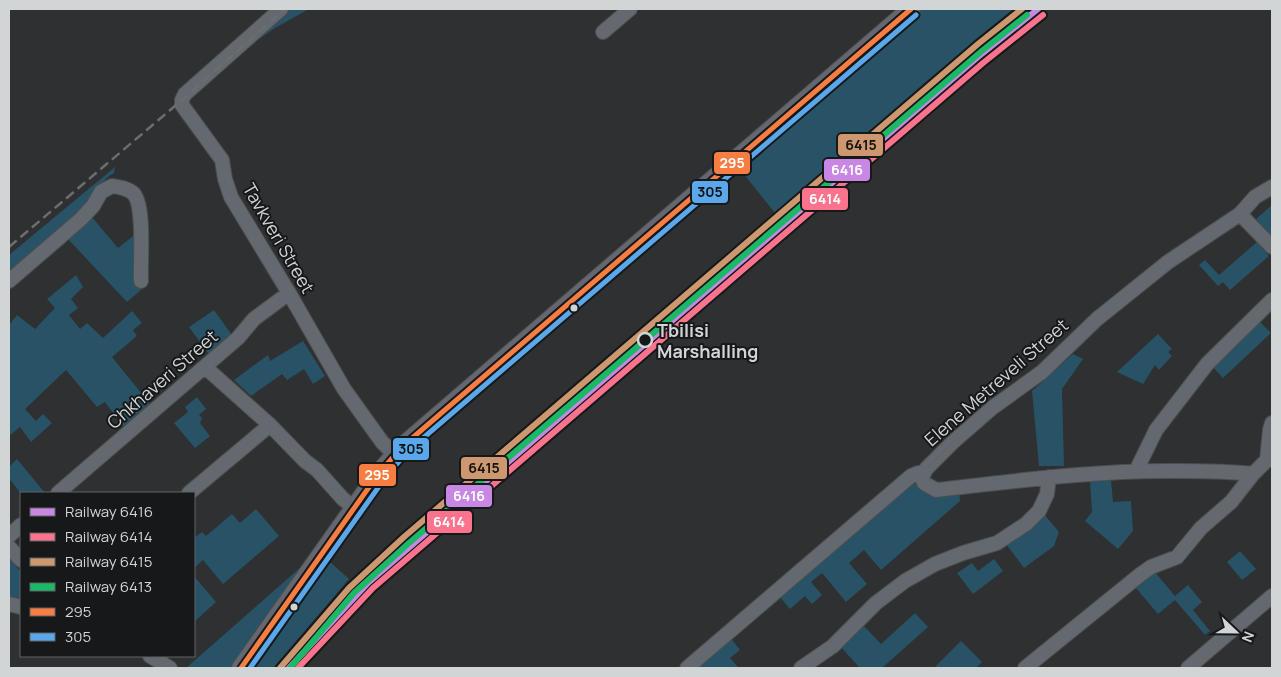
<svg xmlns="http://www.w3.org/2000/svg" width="1281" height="677" font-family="Manrope,sans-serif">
	<rect width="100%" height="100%" fill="#2e3031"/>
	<path fill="#285266" d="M 284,9 L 309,9 L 275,28 L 246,48 Z
		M 922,9 L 1013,9 L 928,80 L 775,213 L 738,167 Z
		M 115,167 L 114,173 C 102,179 98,192 89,202 C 63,226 36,249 9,271 L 9,255 Z
		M 1272,205 L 1272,238 L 1256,219 Z
		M 91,216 L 118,248 L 138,232 L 139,286 L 142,289 L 127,302 L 67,238 Z
		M 1257,242 L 1269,256 L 1230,290 L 1223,282 L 1218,286 L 1199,265 L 1205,260 L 1219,275 Z
		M 76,275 L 83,287 L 71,299 L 78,308 L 69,315 L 80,329 L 87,323 L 103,338 L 132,311 L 142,323 L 133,330 L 137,336 L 112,357 L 151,405 L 124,428 L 105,402 L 97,407 L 66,370 L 25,409 L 36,421 L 43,414 L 52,423 L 31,442 L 20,427 L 9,436 L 9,325 L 17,315 L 35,329 L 55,308 L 47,299 Z
		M 214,310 L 234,338 L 211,357 L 189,327 Z
		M 1259,321 L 1271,333 L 1223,378 L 1212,366 Z
		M 1158,334 L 1172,349 L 1168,352 L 1172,356 L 1159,370 L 1155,365 L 1143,384 L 1117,372 Z
		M 303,341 L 325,376 L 313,384 L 304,369 L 287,380 L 282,374 L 251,396 L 234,380 L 268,355 L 270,361 Z
		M 1073,354 L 1083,359 L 1062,389 L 1064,466 L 1039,466 L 1032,391 Z
		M 197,397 L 206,409 L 199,415 L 202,418 L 200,423 L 210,436 L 195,448 L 174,423 L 188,412 L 185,407 Z
		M 17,459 L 45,493 L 21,494 L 9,478 L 9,467 Z
		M 913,480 L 959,491 L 960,501 L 881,570 L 864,550 L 849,563 L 867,584 L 846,602 L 822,573 L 811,582 L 822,595 L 812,604 L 805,596 L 790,609 L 779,596 Z
		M 1111,480 L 1113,502 L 1131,501 L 1133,531 L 1118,549 L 1085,521 L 1092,512 L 1090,481 Z
		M 256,509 L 279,536 L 223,584 L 203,560 L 194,568 L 194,538 L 202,532 L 206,536 L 232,514 L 240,523 Z
		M 1044,514 L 1059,532 L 1054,546 L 1024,568 L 1006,544 Z
		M 1240,551 L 1256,569 L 1242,580 L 1227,562 Z
		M 9,558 L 21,572 L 21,603 L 9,601 Z
		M 310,559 L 232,668 L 186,668 Z
		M 994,559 L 1003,571 L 973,594 L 957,573 L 972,563 L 978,571 Z
		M 329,561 L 349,579 L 273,668 L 254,668 Z
		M 1155,572 L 1175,596 L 1188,585 L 1202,602 L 1193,610 L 1210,631 L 1205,635 L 1175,600 L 1158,614 L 1136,588 Z
		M 194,576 L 216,602 L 194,622 Z
		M 915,613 L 928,627 L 882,668 L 858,668 L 859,667 L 839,645 L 862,624 L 881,644 Z
		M 730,637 L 740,650 L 730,658 L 739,668 L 693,668 Z
		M 961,641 L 982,662 L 976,668 L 934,668 Z"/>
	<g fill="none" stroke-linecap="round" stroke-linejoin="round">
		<g stroke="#4c4e4e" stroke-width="16">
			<path id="minor" d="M 281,9 L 185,94 L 182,100 L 182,105 L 222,160 L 225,179 L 231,197 L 289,293 L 344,389 L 382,442 L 395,455
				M 603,32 L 630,9
				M 1272,187 L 1255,197 L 1240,214 L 1168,262 L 1097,319 L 1042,372 L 992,408 L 953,442 L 926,469 L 922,478 L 924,483 L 936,490 C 1016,481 1096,470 1177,471 C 1202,471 1228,471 1253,474 L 1267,460 L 1272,460
				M 1240,214 L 1272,247
				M 9,281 L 81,219 L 93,206 L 101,192 L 112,186 C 119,187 128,188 134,194 C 145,208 140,262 141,281
				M 205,367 L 270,425 L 305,461 L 317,470 L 343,499 L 355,508
				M 1267,460 L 1270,430 L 1272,423
				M 1136,471 L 1156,430 L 1207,364 L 1272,300
				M 58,493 L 238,338 L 254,319 L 289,293
				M 189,493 L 270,425
				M 9,536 L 21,525
				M 9,547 L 21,560
				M 9,604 L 21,607
				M 150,656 L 170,668
				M 687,668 L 911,476 L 918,473 L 924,473
				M 801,668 L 833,646 L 876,603 L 905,581 L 935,564 L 963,553 L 997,543 L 1026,524 L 1039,511 L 1047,494 L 1049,477
				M 1025,668 L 1141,574 L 1151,567 L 1177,557 L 1201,528 L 1231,502 L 1253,474
				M 1188,668 L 1272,596"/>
		</g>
		<g stroke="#4c4e4e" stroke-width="20">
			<path id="major" d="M 241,668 L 379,473 L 403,446 L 911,9"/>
		</g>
		<use href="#minor" stroke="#64686f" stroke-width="14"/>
		<use href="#major" stroke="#646770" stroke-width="18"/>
		<path stroke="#6a6d72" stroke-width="2.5" stroke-dasharray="10 5" stroke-linecap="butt" d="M 9,247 L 182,100 L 285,9"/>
		<g stroke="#161819" stroke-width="9">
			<path id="bus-1" d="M 241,668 L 379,473 L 403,446 L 911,9"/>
		</g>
		<g stroke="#161819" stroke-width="9">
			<path id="bus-2" d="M 250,668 L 385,478 L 408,451 L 916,15"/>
		</g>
		<use href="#bus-1" stroke="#f77d43" stroke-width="5"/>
		<use href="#bus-2" stroke="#5aa8eb" stroke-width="5"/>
		<g stroke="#161819" stroke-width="10">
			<path id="rail-1" d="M 289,668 L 368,583 L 978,57 L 1038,9"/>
		</g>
		<g stroke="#161819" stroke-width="10">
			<path id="rail-2" d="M 298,668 L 373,588 L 983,63 L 1043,15"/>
		</g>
		<g stroke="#161819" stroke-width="10">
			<path id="rail-3" d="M 280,668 L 349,588 L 404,537 L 978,44 L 1022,9"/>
		</g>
		<g stroke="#161819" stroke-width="10">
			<path id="rail-4" d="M 290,668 L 354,593 L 409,543 L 983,50 L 1027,15"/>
		</g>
		<use href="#rail-1" stroke="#c787e3" stroke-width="6"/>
		<use href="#rail-2" stroke="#fc738d" stroke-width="6"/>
		<use href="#rail-3" stroke="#cd976f" stroke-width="6"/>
		<use href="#rail-4" stroke="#1ab867" stroke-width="6"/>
	</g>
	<g fill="#d2d5d6" stroke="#161819" stroke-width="2">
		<circle cx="574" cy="308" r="4.5"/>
		<circle cx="294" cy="607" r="4.5"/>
	</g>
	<circle fill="#161819" stroke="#d2d5d6" stroke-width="2.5" cx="645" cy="340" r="7"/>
	<g text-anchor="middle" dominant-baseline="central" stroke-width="4" stroke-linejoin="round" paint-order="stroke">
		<g font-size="18" fill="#d2d5d6" stroke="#161819">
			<text transform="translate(279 238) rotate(60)">Tavkveri Street</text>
			<text transform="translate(162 379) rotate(-41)">Chkhaveri Street</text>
			<text transform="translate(996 382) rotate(-41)">Elene Metreveli Street</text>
		</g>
		<g font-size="18" font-weight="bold" fill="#d2d5d6" stroke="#161819" text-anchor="start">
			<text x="657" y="330">Tbilisi<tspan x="657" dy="21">Marshalling</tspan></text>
		</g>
	</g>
	<g stroke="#161819" stroke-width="2">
		<rect x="837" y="133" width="47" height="24" rx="5" fill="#cd976f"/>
		<rect x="713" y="151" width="38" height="24" rx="5" fill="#f77d43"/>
		<rect x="823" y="158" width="48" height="24" rx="5" fill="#c787e3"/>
		<rect x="691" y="180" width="38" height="24" rx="5" fill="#5aa8eb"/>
		<rect x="801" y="187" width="48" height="24" rx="5" fill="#fc738d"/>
		<rect x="392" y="437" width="38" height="24" rx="5" fill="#5aa8eb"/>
		<rect x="460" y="456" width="48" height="24" rx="5" fill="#cd976f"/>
		<rect x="358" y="463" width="39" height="24" rx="5" fill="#f77d43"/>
		<rect x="445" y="484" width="48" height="24" rx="5" fill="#c787e3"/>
		<rect x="426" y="510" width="47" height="24" rx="5" fill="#fc738d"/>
	</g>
	<g font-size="14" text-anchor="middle" font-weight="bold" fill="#fff">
		<text x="732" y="168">295</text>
		<text x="847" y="175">6416</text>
		<text x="825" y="204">6414</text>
		<text x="377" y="480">295</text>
		<text x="469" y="501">6416</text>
		<text x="449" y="527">6414</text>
	</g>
	<g font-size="14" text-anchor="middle" font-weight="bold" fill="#111">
		<text x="861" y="150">6415</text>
		<text x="710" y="197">305</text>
		<text x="411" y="454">305</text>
		<text x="484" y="473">6415</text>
	</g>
	<rect width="1281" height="677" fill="none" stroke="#d2d5d6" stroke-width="20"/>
	<rect x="20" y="492" width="175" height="165" fill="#161819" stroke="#616465"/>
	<rect x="30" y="508" width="25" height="8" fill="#c787e3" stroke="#616465"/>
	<text x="65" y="517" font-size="15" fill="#d2d5d6">Railway 6416</text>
	<rect x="30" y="533" width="25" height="8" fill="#fc738d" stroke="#616465"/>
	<text x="65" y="542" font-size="15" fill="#d2d5d6">Railway 6414</text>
	<rect x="30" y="558" width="25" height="8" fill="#cd976f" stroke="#616465"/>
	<text x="65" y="567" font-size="15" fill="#d2d5d6">Railway 6415</text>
	<rect x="30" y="583" width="25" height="8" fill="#1ab867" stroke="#616465"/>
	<text x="65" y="592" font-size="15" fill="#d2d5d6">Railway 6413</text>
	<rect x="30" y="608" width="25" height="8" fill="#f77d43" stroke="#616465"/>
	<text x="65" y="617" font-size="15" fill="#d2d5d6">295</text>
	<rect x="30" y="633" width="25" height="8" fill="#5aa8eb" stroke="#616465"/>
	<text x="65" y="642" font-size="15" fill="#d2d5d6">305</text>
	<g transform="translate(1236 632) rotate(112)" stroke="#161819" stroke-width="4" paint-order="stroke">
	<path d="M0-4L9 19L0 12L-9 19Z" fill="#d2d5d6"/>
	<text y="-8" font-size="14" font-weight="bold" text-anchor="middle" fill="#d2d5d6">N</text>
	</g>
</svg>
